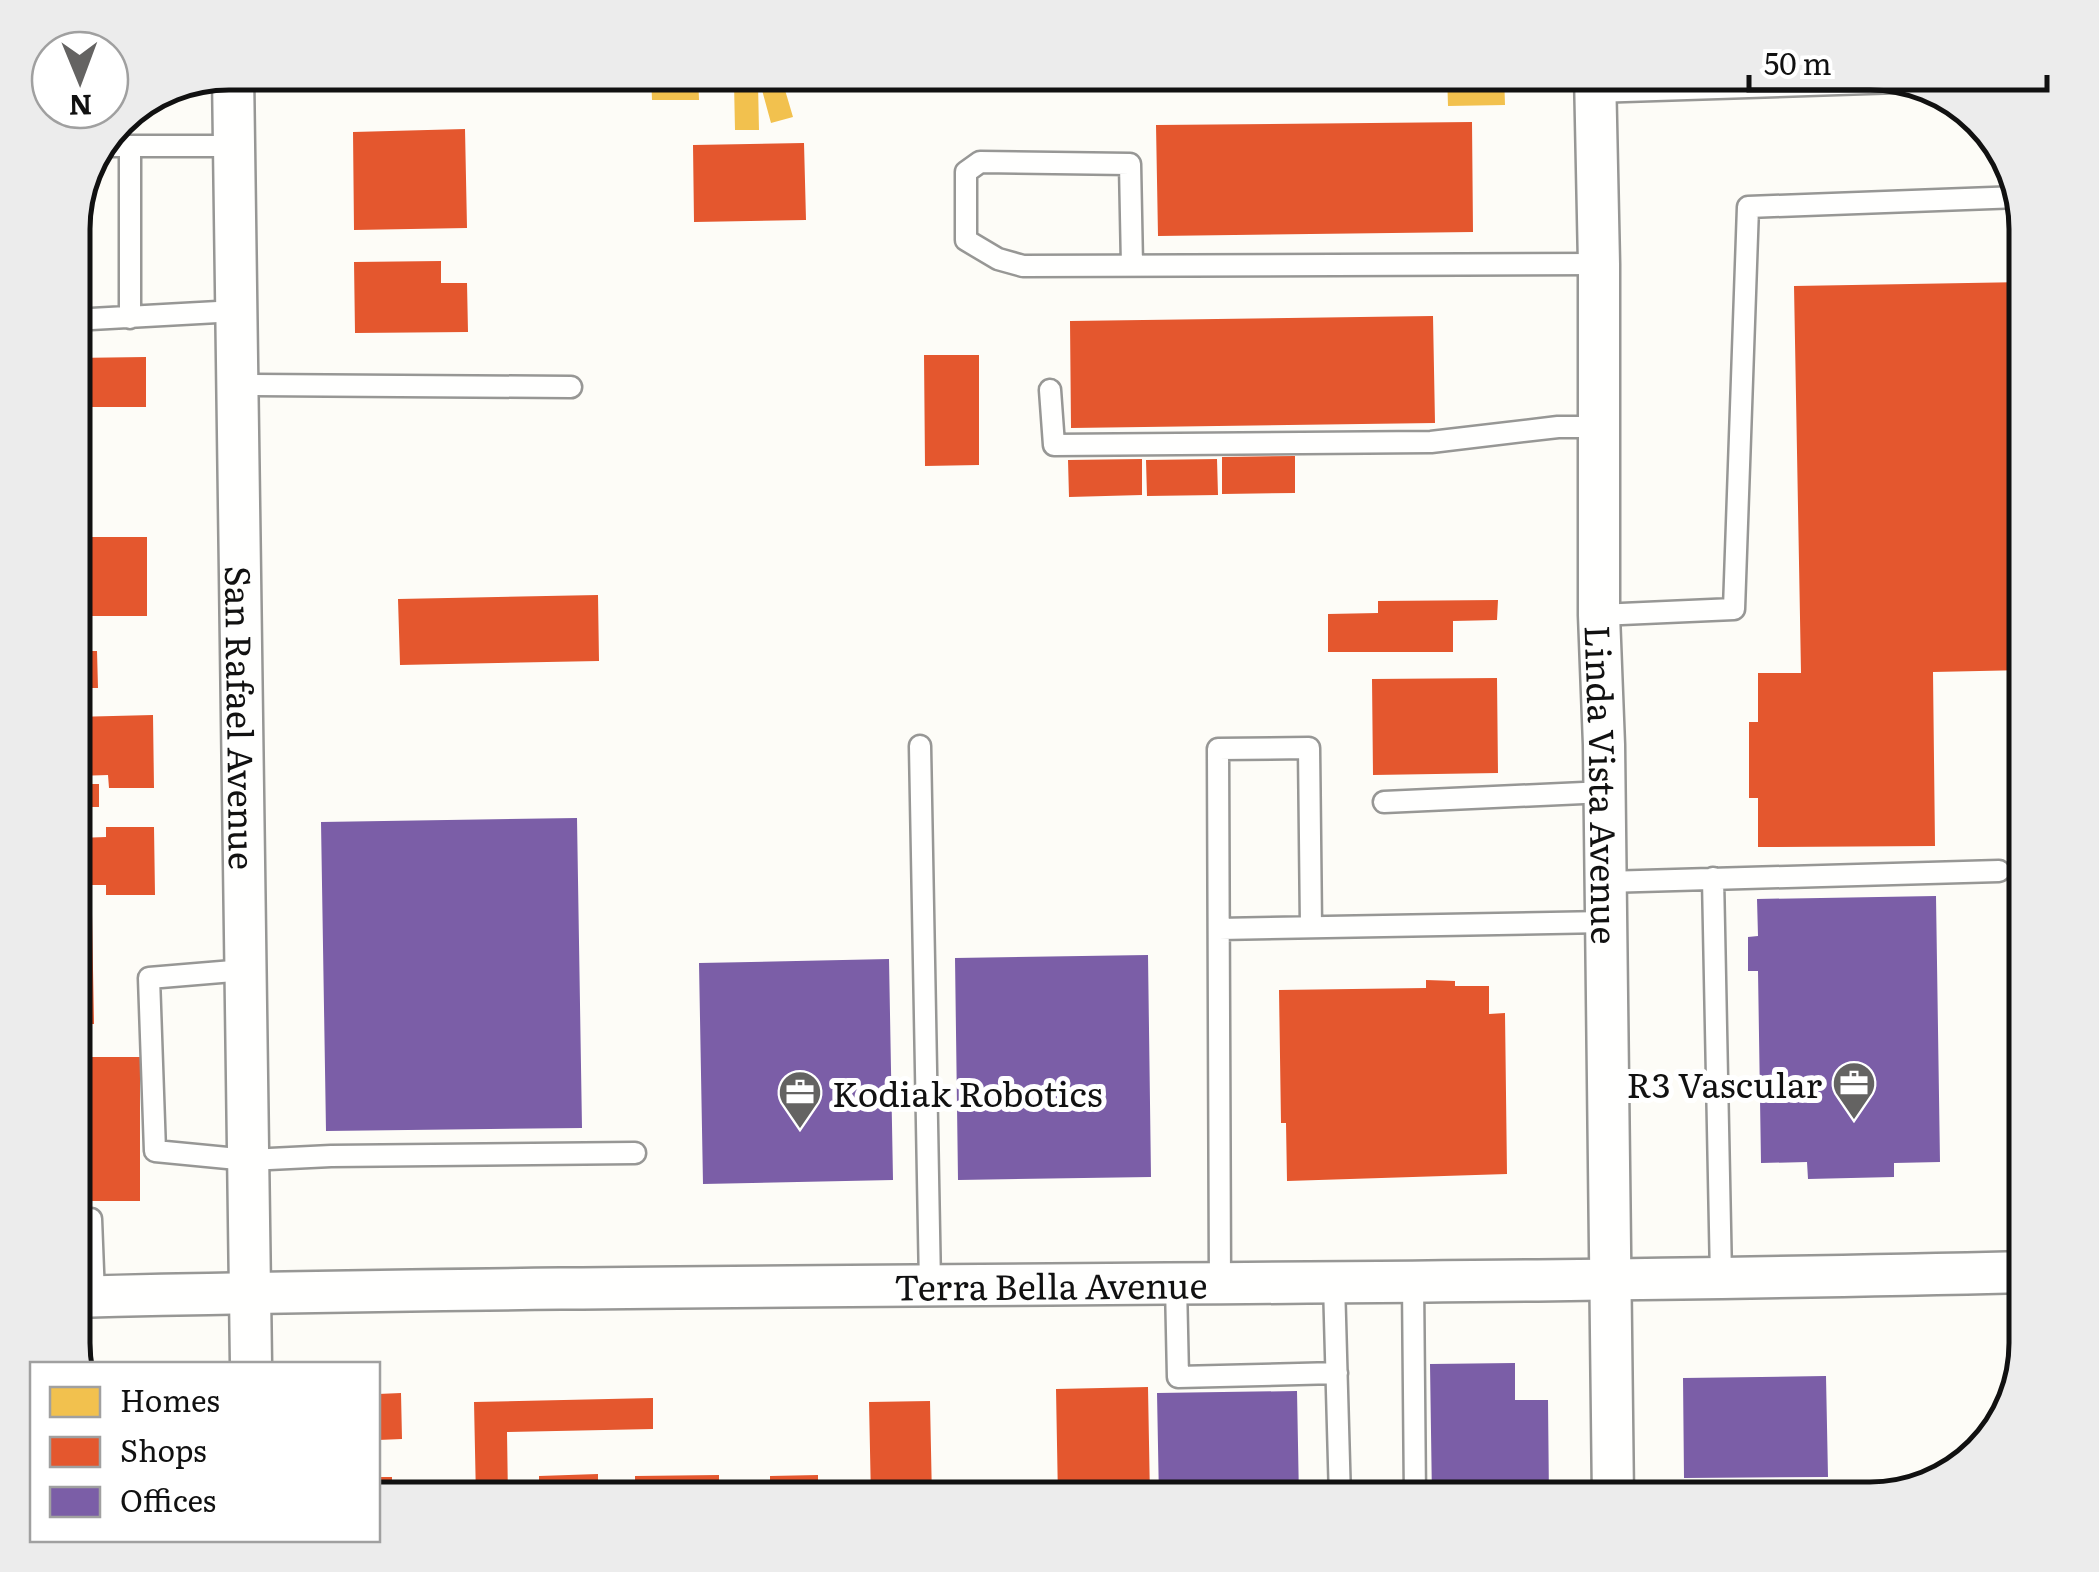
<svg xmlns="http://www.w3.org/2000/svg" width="2099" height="1572" font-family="Literata,serif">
	<rect width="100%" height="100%" fill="#fdfcf7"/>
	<path fill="#f2c14e" d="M 651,73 L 698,73 L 699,100 L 652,100 Z
		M 780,73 L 793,117 L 771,123 L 759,79 Z
		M 1447,73 L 1504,73 L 1505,105 L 1448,106 Z
		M 734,83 L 758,83 L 759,130 L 735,130 Z"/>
	<path fill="#e4572e" d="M 1472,122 L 1473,232 L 1158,236 L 1156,125 Z
		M 465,129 L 467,228 L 354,230 L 353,132 Z
		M 804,143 L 806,220 L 694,222 L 693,145 Z
		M 441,261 L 441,283 L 467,283 L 468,332 L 355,333 L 354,262 Z
		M 2026,282 L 2026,670 L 1933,672 L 1935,846 L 1758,847 L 1758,798 L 1749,798 L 1749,722 L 1758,722 L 1758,673 L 1801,673 L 1794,286 Z
		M 1433,316 L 1435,423 L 1071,428 L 1070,321 Z
		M 924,355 L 979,355 L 979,465 L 925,466 Z
		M 146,357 L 146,407 L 73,407 L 73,358 Z
		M 1295,456 L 1295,493 L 1222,494 L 1222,457 Z
		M 1142,459 L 1142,495 L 1069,497 L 1068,460 Z
		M 1217,459 L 1218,495 L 1147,496 L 1146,460 Z
		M 73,537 L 147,537 L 147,616 L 73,616 Z
		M 598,595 L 599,661 L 400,665 L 398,599 Z
		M 1498,600 L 1497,620 L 1453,621 L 1453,652 L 1328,652 L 1328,614 L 1378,613 L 1378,601 Z
		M 73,651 L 97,651 L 98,688 L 73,688 Z
		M 1497,678 L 1498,773 L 1373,775 L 1372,679 Z
		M 153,715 L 154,788 L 109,788 L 108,775 L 77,776 L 76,755 L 73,755 L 73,717 Z
		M 73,784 L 99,784 L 99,807 L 73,807 Z
		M 106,827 L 154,827 L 155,895 L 106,895 L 106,885 L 78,885 L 78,838 L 106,837 Z
		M 73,914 L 92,914 L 94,1024 L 73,1024 Z
		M 1426,980 L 1455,981 L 1455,986 L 1489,986 L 1489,1014 L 1505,1013 L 1507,1174 L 1287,1181 L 1286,1123 L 1281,1123 L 1279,990 L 1426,988 Z
		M 73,1057 L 140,1057 L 140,1201 L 73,1201 Z
		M 1148,1387 L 1150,1499 L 1058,1499 L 1056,1389 Z
		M 401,1393 L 402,1439 L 378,1440 L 378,1394 Z
		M 653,1398 L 653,1429 L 507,1432 L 508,1499 L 476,1499 L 474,1402 Z
		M 930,1401 L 932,1499 L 871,1499 L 869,1402 Z
		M 598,1474 L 598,1499 L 539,1499 L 539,1476 Z
		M 719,1475 L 719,1499 L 635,1499 L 635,1476 Z
		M 818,1475 L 818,1499 L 770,1499 L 770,1476 Z
		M 378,1477 L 392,1477 L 392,1499 L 378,1499 Z
		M 452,1487 L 452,1499 L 439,1499 L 439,1488 Z"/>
	<path fill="#7b5ea7" d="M 577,818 L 582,1128 L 326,1131 L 321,822 Z
		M 1936,896 L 1940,1162 L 1894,1163 L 1894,1177 L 1808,1179 L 1807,1162 L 1761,1163 L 1758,971 L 1748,971 L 1748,937 L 1758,936 L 1757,899 Z
		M 1148,955 L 1151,1177 L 958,1180 L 955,958 Z
		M 889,959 L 893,1180 L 703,1184 L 699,963 Z
		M 1515,1363 L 1515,1400 L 1548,1400 L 1549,1499 L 1432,1499 L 1430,1364 Z
		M 1826,1376 L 1828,1477 L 1684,1478 L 1683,1378 Z
		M 1297,1391 L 1299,1499 L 1159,1499 L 1157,1393 Z"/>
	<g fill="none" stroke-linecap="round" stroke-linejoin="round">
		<g stroke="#979795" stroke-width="25">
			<path id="service" d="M 1594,92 L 1899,82
				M 109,146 L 234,146
				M 130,146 L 130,318
				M 1132,265 L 1130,164 L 980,162 L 966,172 L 966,240 L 998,259 L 1023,266 L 1599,264
				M 73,320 L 236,311
				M 237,385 L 571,387
				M 1050,390 L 1054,445 L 1431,442 L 1558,427 L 1597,427
				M 1599,615 L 1734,609 L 1748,207 L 2019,197
				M 920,746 L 930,1285
				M 1384,802 L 1605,792
				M 1713,878 L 1721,1277
				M 1605,882 L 1999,871
				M 1219,929 L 1605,922
				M 245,970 L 149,978 L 155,1151 L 248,1160 L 331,1156 L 635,1153
				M 91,1219 L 94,1296
				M 1413,1282 L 1415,1499
				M 1334,1283 L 1340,1499
				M 1176,1285 L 1178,1377 L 1337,1373
				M 1220,1285 L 1218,749 L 1309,748 L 1311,926"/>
		</g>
		<g stroke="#979795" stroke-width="45">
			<g id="minor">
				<path id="s1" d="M 233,73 L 251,1364"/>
				<path id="s2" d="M 1595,73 L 1599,264 L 1599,615 L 1604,745 L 1613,1499"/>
				<path id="s3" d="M 73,1297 C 724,1281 1375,1288 2026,1272"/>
			</g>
		</g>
		<use href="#service" stroke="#fffffe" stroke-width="20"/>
		<use href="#minor" stroke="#fffffe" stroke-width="40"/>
	</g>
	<defs>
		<g id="office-pin" transform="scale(2.25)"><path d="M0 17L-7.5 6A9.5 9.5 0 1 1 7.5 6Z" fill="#646362" stroke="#fff"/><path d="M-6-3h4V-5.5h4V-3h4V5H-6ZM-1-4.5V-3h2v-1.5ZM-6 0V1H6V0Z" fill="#fff"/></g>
	</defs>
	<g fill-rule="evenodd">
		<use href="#office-pin" x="1854" y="1083"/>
		<use href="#office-pin" x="800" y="1092"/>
	</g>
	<g text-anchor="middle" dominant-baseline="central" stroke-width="10" stroke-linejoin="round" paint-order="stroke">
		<g font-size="35" fill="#111" stroke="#fff">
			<text stroke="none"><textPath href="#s1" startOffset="645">San Rafael Avenue</textPath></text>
			<text stroke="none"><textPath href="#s2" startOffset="712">Linda Vista Avenue</textPath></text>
			<text stroke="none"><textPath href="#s3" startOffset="978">Terra Bella Avenue</textPath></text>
		</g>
		<g font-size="35" fill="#111" stroke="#fff" text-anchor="end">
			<text x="1822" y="1083">R3 Vascular</text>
			<text x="832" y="1092" text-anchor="start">Kodiak Robotics</text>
		</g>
	</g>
	<path d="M0 0H2099V1572H0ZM229 90H1870A139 139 0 0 1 2009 229V1343A139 139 0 0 1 1870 1482H229A139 139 0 0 1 90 1343V229A139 139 0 0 1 229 90Z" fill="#ececec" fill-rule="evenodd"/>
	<path fill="none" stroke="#111" stroke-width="5" d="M229 90H1870A139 139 0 0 1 2009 229V1343A139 139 0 0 1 1870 1482H229A139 139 0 0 1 90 1343V229A139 139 0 0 1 229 90Z"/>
	<rect x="30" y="1362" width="350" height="180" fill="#ffffff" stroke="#a0a0a0" stroke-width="2.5"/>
	<rect x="50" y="1387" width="50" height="30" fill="#f2c14e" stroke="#a0a0a0" stroke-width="2.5"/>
	<text x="120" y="1412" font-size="30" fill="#111111">Homes</text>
	<rect x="50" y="1437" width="50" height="30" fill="#e4572e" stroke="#a0a0a0" stroke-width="2.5"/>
	<text x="120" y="1462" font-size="30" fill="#111111">Shops</text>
	<rect x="50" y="1487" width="50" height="30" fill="#7b5ea7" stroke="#a0a0a0" stroke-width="2.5"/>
	<text x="120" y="1512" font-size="30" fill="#111111">Offices</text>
	<g transform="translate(80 80) rotate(179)"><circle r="48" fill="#ffffff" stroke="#a0a0a0" stroke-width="2.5"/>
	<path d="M0-8L18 38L0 25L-18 38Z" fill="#646362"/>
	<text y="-15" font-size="28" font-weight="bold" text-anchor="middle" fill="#111111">N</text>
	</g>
	<path d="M1749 75v15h298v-15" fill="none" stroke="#111111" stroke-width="5"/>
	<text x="1764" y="75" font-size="30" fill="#111111" stroke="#ffffff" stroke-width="8" paint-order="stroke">50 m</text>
</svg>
